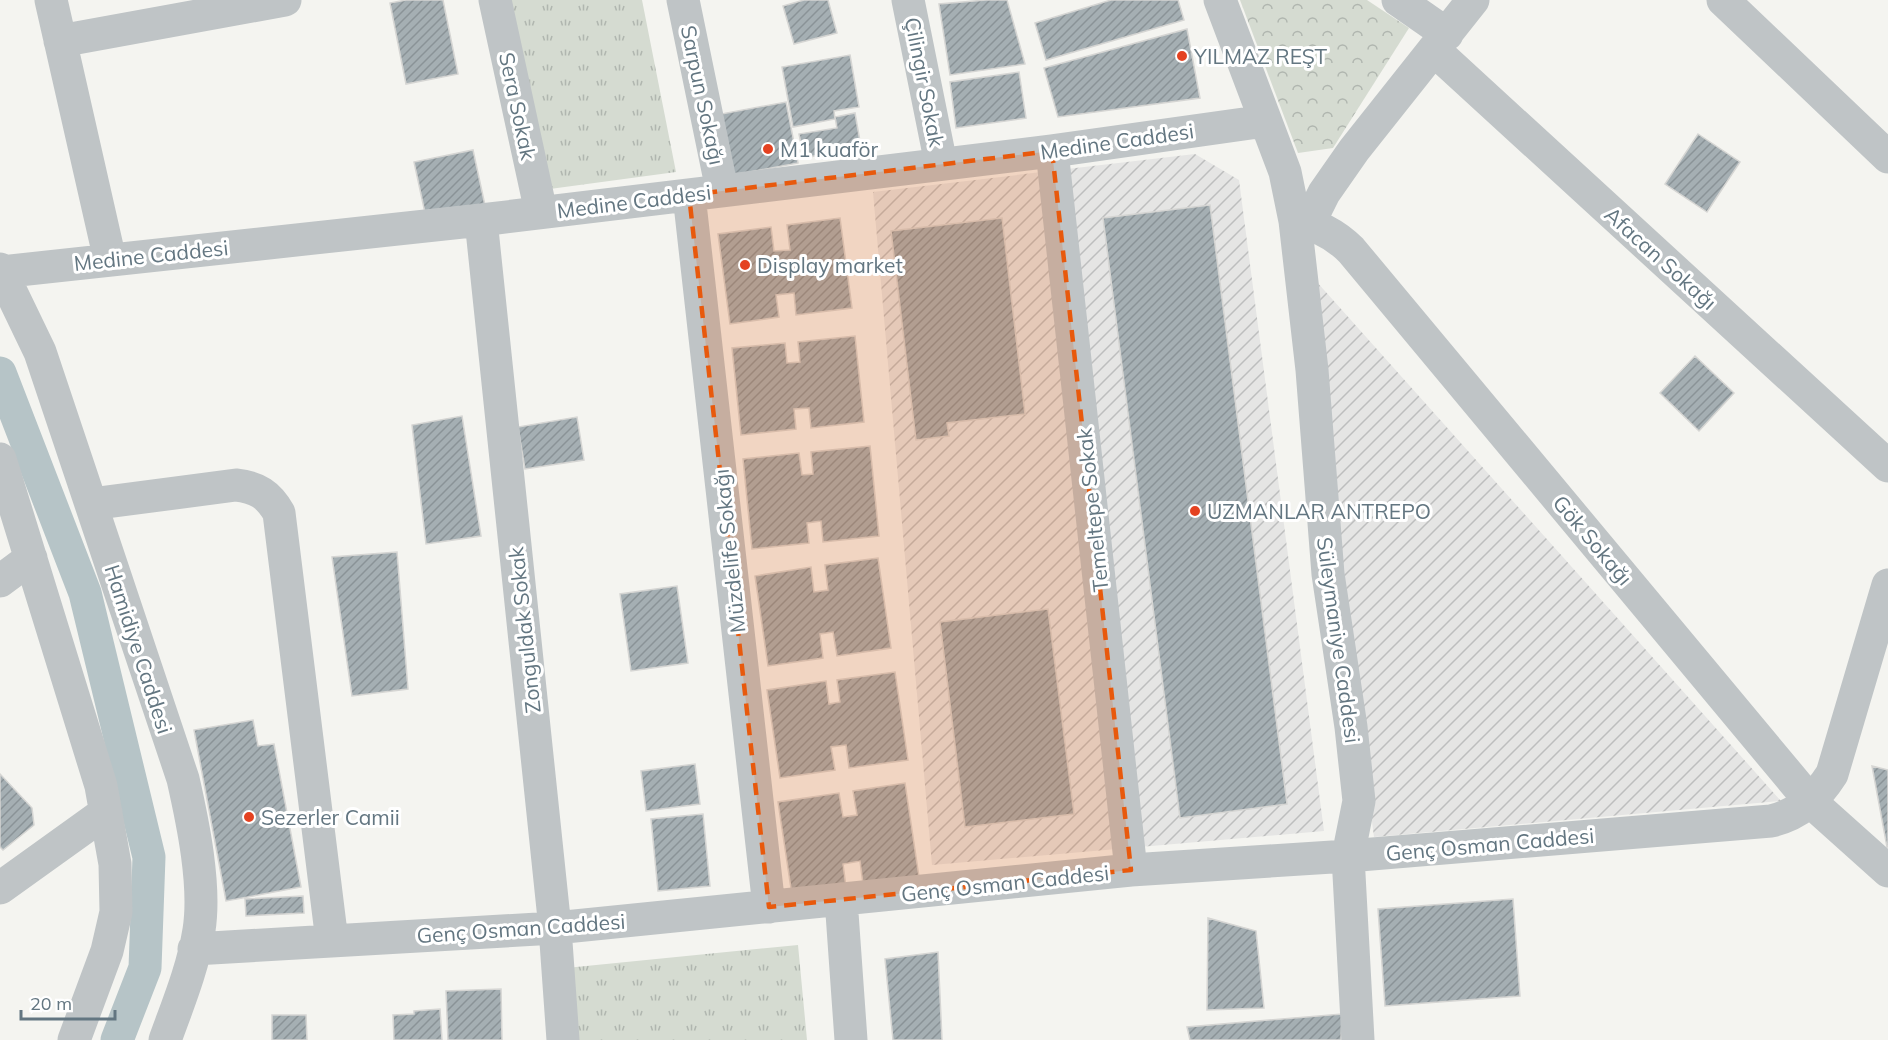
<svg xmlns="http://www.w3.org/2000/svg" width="1888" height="1040" font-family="Mulish,sans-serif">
	<defs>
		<pattern id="industrial-furrows" width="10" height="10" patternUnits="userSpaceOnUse" patternTransform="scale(1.5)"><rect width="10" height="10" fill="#e5e5e4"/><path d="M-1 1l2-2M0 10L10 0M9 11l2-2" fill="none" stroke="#bdbebe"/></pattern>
		<pattern id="grass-tufts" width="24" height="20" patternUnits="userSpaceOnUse" patternTransform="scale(1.5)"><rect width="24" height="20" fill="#d5dbd1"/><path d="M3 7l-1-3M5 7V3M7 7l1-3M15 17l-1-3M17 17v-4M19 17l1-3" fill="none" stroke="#b0b6af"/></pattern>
		<pattern id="forest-crowns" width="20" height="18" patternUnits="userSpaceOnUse" patternTransform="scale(1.5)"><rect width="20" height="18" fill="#d5dbd1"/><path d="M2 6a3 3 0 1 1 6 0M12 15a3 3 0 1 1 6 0" fill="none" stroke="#b0b6af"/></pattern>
		<pattern id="building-hatch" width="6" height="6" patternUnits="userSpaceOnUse" patternTransform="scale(1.5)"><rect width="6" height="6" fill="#a5afb3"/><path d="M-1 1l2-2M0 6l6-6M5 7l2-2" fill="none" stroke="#8a9397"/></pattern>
	</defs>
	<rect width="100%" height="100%" fill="#f4f4f0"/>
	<path fill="url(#industrial-furrows)" d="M 1195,154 L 1239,180 L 1324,831 L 932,865 L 873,192 Z
		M 1299,262 L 1781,801 L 1374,837 Z"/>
	<path fill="url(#grass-tufts)" d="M 493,0 L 642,0 L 676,172 L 535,191 Z
		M 798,945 L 807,1040 L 571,1040 L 566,968 Z"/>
	<path fill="url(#forest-crowns)" d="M 1240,0 L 1367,0 L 1409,28 L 1333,148 L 1298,153 Z"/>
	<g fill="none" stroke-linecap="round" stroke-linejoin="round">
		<path stroke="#b6c4c7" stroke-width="33" d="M 0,373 L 85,593 L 149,857 L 145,968 L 117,1040"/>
	</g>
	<path fill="url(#building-hatch)" stroke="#d5d5d3" stroke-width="1.5" d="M 406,0 L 443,0 L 458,74 L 406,84 L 390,3 Z
		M 804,0 L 828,0 L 837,33 L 794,44 L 783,6 Z
		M 986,0 L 1007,0 L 1025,64 L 950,75 L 939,4 Z
		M 1111,0 L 1178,0 L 1184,20 L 1046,60 L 1035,23 Z
		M 1187,29 L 1200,98 L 1058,117 L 1044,68 Z
		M 850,55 L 859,107 L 834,111 L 835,119 L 793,127 L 782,67 Z
		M 1019,72 L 1026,118 L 956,128 L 950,82 Z
		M 786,102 L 798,163 L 728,176 L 716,115 Z
		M 855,113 L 861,147 L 804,158 L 799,134 L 837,128 L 835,117 Z
		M 1698,134 L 1740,162 L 1707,212 L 1665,184 Z
		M 473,150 L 486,210 L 427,222 L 414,162 Z
		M 1210,205 L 1287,804 L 1180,818 L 1103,218 Z
		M 840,218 L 852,308 L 796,315 L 794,293 L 776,295 L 779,317 L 730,324 L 718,234 L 771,227 L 774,251 L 790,250 L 787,225 Z
		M 1002,218 L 1025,414 L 947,423 L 949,436 L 916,440 L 891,231 Z
		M 855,336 L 864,422 L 811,428 L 809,408 L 794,409 L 796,429 L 741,435 L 732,348 L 785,343 L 787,363 L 800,362 L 798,342 Z
		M 1695,356 L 1734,393 L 1699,431 L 1660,393 Z
		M 462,416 L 481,536 L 426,544 L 412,425 Z
		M 577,417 L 584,460 L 525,469 L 518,427 Z
		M 870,446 L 879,536 L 823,542 L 821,521 L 807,523 L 809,543 L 752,549 L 743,459 L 799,453 L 802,475 L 813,474 L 811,452 Z
		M 397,552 L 408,689 L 352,696 L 332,557 Z
		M 878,558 L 891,648 L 837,656 L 833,632 L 820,634 L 823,658 L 768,666 L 755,576 L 811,567 L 814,592 L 828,590 L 825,565 Z
		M 677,586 L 688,663 L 631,671 L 620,594 Z
		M 1048,609 L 1074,814 L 965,827 L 940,622 Z
		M 895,672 L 908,760 L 849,768 L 846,745 L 831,747 L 835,770 L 780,778 L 767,690 L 826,681 L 829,704 L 840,702 L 837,680 Z
		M 253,720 L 258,746 L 274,744 L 301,887 L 226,901 L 194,730 Z
		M 695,764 L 700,804 L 646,811 L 641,771 Z
		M 1872,766 L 1888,770 L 1888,847 L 1887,847 Z
		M 0,774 L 32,808 L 34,825 L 3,850 L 0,847 Z
		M 905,783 L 919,877 L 863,884 L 860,861 L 843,864 L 846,887 L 792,895 L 778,802 L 839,793 L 843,817 L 857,815 L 853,791 Z
		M 703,814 L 710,886 L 658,891 L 651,819 Z
		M 303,896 L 304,913 L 246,916 L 245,899 Z
		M 1513,899 L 1520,996 L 1385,1006 L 1378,909 Z
		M 1208,918 L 1256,931 L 1264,1008 L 1207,1010 Z
		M 938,952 L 942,1040 L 893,1040 L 885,959 Z
		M 501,989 L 502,1040 L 448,1040 L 446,991 Z
		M 440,1009 L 442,1040 L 394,1040 L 393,1015 L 414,1014 L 414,1011 Z
		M 1342,1014 L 1341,1040 L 1190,1040 L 1187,1027 Z
		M 272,1015 L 306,1015 L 307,1040 L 272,1040 Z"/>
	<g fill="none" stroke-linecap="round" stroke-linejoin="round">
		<path stroke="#bfc4c6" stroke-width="33" d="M 51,0 L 110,260
			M 495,0 L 541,212
			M 683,0 L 722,190
			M 908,0 L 941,164
			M 1220,0 L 1285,172 L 1295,221 L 1312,370 L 1328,574 L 1351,727 L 1359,801 L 1348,856 L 1358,1040
			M 1398,0 L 1447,34
			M 1723,0 L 1888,157
			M 60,41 L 285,0
			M 1434,50 L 1888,466
			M 1052,151 L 1131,870
			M 689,195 L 769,907
			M 481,220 L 555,928 L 563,1040
			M 1295,221 C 1318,225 1335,234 1351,250 L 1811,802 L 1888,871
			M 1309,223 L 1324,193 L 1354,150 L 1473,0
			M 0,269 L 40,352 L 183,779 C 193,823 206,886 199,930 C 193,968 178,1004 165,1040
			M 0,272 L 481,220 L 1052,151 L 1265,121
			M 0,459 L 101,786 L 115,864 L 116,912 L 107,951 L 74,1040
			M 91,504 L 236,485 C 257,487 269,495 279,513 L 332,941
			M 0,581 L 31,558
			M 0,888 L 106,812
			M 841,899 L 851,1040
			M 194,949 L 555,928 L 1131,870 L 1348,856 L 1771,821 C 1799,814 1816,799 1832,774 L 1888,585"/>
	</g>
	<path fill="#e8590c" fill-opacity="0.2" stroke="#e8590c" stroke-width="4.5" stroke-dasharray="12 8" stroke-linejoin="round" d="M 1052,151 L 1131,870 L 769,907 L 689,195 Z"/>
	<g fill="#e44221" stroke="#fff" stroke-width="2">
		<circle cx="1182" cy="56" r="6"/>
		<circle cx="768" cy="149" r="6"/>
		<circle cx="745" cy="265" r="6"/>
		<circle cx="1195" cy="511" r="6"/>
		<circle cx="249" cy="817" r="6"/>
	</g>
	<g text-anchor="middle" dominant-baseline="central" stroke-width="6" stroke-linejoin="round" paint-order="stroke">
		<g font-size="21" fill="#637681" stroke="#fff" text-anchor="start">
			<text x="1194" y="56">YILMAZ REŞT</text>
			<text x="780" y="149">M1 kuaför</text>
			<text x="757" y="265">Display market</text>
			<text x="1207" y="511">UZMANLAR ANTREPO</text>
			<text x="261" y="817">Sezerler Camii</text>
		</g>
		<g font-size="21" fill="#637681" stroke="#fff">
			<text transform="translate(925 82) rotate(79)">Çilingir Sokak</text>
			<text transform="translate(703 95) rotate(78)">Sarpun Sokağı</text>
			<text transform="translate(518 106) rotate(78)">Sera Sokak</text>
			<text transform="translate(1117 141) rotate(-8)">Medine Caddesi</text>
			<text transform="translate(634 201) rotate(-7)">Medine Caddesi</text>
			<text transform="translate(151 255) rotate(-6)">Medine Caddesi</text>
			<text transform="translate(1661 258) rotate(42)">Afacan Sokağı</text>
			<text transform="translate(1092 510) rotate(-96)">Temeltepe Sokak</text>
			<text transform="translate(1593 540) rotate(50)">Gök Sokağı</text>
			<text transform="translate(729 551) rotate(-96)">Müzdelife Sokağı</text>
			<text transform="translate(524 630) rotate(-96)">Zonguldak Sokak</text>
			<text transform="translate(1339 640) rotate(82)">Süleymaniye Caddesi</text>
			<text transform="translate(139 649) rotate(72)">Hamidiye Caddesi</text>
			<text transform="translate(1490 844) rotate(-5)">Genç Osman Caddesi</text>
			<text transform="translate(1005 883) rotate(-6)">Genç Osman Caddesi</text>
			<text transform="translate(521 928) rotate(-4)">Genç Osman Caddesi</text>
		</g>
	</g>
	<path d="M21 1010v9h94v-9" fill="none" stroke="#637681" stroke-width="3"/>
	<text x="30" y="1010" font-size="18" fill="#637681" stroke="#ffffff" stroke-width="4.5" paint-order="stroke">20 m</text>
</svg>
